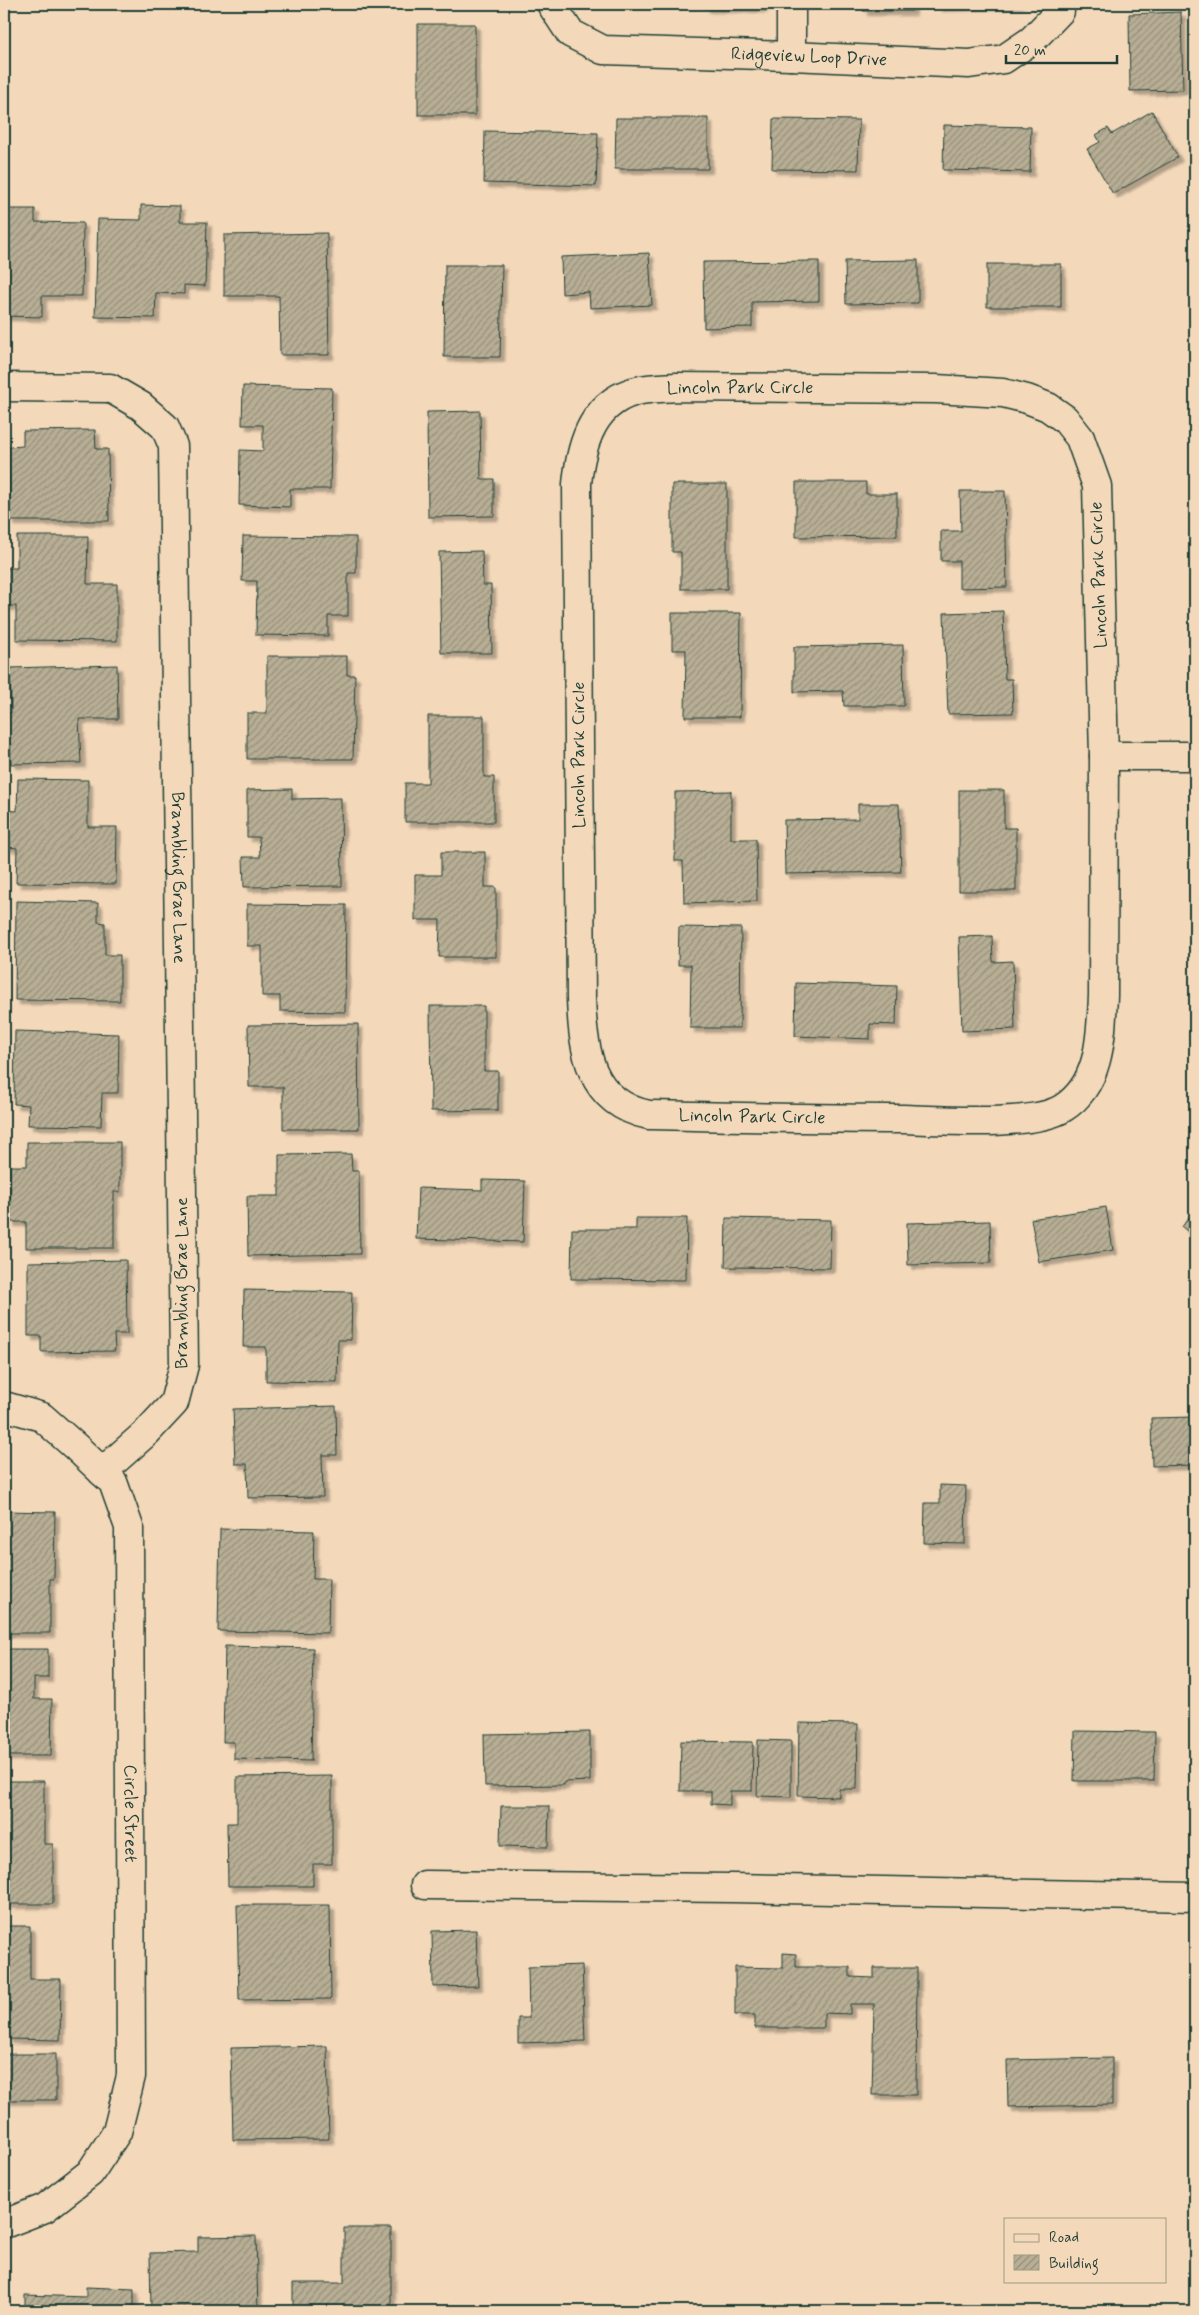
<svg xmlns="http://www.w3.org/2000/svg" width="1199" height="2315" font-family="Mynerve,sans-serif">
	<defs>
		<pattern id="building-hatch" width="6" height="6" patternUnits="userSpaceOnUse" patternTransform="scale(1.25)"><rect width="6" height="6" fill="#b8ae95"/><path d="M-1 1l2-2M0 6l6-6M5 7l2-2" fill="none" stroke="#958f7a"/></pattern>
		<filter id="shadow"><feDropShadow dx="4.5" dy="4.5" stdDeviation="1" flood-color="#0004"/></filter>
	</defs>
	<rect width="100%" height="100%" fill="#f3d9ba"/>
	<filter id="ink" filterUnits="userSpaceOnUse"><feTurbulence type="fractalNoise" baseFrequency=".02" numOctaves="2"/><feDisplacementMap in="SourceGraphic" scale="10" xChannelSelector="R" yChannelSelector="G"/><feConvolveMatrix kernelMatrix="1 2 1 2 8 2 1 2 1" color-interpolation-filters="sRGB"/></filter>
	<g filter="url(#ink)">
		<path fill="url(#building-hatch)" stroke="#1f3d34" filter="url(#shadow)" d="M 705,4 L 763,4 L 763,8 L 705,8 Z
			M 863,4 L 912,4 L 912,11 L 863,11 Z
			M 938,4 L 1019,4 L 938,7 Z
			M 1181,12 L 1183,90 L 1130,91 L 1129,14 Z
			M 418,24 L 475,24 L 475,115 L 418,115 Z
			M 1152,111 L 1178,157 L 1113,194 L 1087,149 L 1100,142 L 1096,135 L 1108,128 L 1112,134 Z
			M 616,118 L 708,118 L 708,169 L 615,169 Z
			M 773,119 L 859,120 L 858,170 L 772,169 Z
			M 944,125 L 1031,127 L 1030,172 L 943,170 Z
			M 485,131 L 598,133 L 596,186 L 484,183 Z
			M 141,205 L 180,206 L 180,222 L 207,222 L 205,286 L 184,285 L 184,294 L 156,293 L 155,318 L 95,317 L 98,219 L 141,220 Z
			M 4,209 L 35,209 L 35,222 L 83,223 L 82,296 L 42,296 L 42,317 L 4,316 Z
			M 327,233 L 329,355 L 280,355 L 279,296 L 224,296 L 224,235 Z
			M 649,253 L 652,305 L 590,308 L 589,292 L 562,294 L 561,257 Z
			M 918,260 L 918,303 L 846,304 L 845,261 Z
			M 819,261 L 819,301 L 752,302 L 752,327 L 704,328 L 703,262 Z
			M 987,264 L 1061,264 L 1061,307 L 987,307 Z
			M 445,265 L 502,265 L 500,357 L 444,357 Z
			M 243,386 L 332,388 L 330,489 L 290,489 L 290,507 L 239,505 L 240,450 L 263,451 L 263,425 L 242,425 Z
			M 480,411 L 481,479 L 494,479 L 494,516 L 428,517 L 427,412 Z
			M 95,430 L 96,449 L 108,449 L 109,521 L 10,521 L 9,447 L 23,446 L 23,431 Z
			M 1193,447 L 1195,447 L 1195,502 L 1192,502 Z
			M 796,482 L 866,482 L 866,494 L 897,494 L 897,536 L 796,537 Z
			M 672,484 L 727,484 L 727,589 L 681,589 L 681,552 L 672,552 Z
			M 960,491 L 1005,491 L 1007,587 L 959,588 L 959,561 L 941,561 L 941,531 L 961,531 Z
			M 17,536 L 88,536 L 87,584 L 117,584 L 117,641 L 16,640 L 16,606 L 4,606 L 4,568 L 17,568 Z
			M 243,536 L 356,537 L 356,573 L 348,573 L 348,616 L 328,616 L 328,636 L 256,635 L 257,581 L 242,581 Z
			M 482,551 L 483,585 L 491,585 L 492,653 L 441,653 L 439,552 Z
			M 1193,576 L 1195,576 L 1195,630 L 1193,631 Z
			M 1003,611 L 1005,679 L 1012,679 L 1013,713 L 948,714 L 944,613 Z
			M 672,613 L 741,613 L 740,717 L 685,717 L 686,650 L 672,650 Z
			M 903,645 L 904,706 L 844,706 L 843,691 L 794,692 L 794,647 Z
			M 267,656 L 347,656 L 347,675 L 355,675 L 353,759 L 247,759 L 247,713 L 267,713 Z
			M 117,665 L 118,719 L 79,719 L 81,763 L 11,764 L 10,743 L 4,744 L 4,713 L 11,713 L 10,668 Z
			M 428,716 L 484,716 L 484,777 L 494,777 L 494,822 L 405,822 L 405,783 L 428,783 Z
			M 18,779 L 88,780 L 88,827 L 117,827 L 116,884 L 16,883 L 17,848 L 4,847 L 4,810 L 17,811 Z
			M 292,789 L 292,799 L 341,798 L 342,886 L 244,887 L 243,857 L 260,857 L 259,837 L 247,837 L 247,790 Z
			M 959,790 L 1004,790 L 1004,828 L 1016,828 L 1016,891 L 959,891 Z
			M 731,791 L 731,839 L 756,839 L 757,901 L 684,903 L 683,861 L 675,861 L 675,792 Z
			M 858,804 L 899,804 L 901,872 L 785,874 L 784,820 L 858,819 Z
			M 441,852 L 485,852 L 485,887 L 496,887 L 496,957 L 439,957 L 440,920 L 415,920 L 415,875 L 441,875 Z
			M 16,901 L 98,903 L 98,922 L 105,923 L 105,955 L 120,955 L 120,1001 L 15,1000 Z
			M 247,904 L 346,905 L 345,1012 L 280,1011 L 280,996 L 262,996 L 262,946 L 247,946 Z
			M 679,927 L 741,928 L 740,1028 L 690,1028 L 691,965 L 678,965 Z
			M 992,936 L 993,962 L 1013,961 L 1015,1029 L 962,1031 L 959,937 Z
			M 796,983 L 897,986 L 896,1025 L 870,1024 L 870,1039 L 795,1036 Z
			M 430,1006 L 484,1006 L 484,1071 L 498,1071 L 498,1110 L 431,1111 Z
			M 358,1024 L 359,1129 L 283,1129 L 283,1087 L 249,1087 L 248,1025 Z
			M 15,1031 L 119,1034 L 118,1093 L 102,1093 L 101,1126 L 28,1125 L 29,1105 L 14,1104 Z
			M 27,1142 L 120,1142 L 120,1192 L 114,1192 L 114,1248 L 26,1248 L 26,1222 L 10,1222 L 10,1166 L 27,1166 Z
			M 351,1154 L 352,1171 L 359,1171 L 360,1254 L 248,1256 L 247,1196 L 279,1196 L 279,1155 Z
			M 482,1180 L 525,1181 L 523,1242 L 416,1239 L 418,1188 L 482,1190 Z
			M 1106,1207 L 1113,1250 L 1039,1262 L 1031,1219 Z
			M 1195,1208 L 1195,1237 L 1182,1227 Z
			M 636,1218 L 687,1218 L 686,1280 L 571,1279 L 572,1229 L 636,1229 Z
			M 726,1218 L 831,1220 L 830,1268 L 725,1267 Z
			M 990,1221 L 991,1263 L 908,1265 L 907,1223 Z
			M 126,1260 L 127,1334 L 114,1334 L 115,1351 L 41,1352 L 41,1336 L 28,1336 L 28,1262 Z
			M 244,1290 L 352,1292 L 351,1340 L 338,1340 L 337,1382 L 266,1381 L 266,1347 L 243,1347 Z
			M 336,1406 L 337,1455 L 322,1455 L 323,1497 L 248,1498 L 247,1464 L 235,1464 L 233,1409 Z
			M 1195,1417 L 1195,1465 L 1152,1466 L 1151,1418 Z
			M 940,1485 L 966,1486 L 965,1544 L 924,1543 L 925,1503 L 940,1503 Z
			M 4,1511 L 55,1512 L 54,1579 L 50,1579 L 50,1633 L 4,1633 Z
			M 220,1529 L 314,1531 L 313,1579 L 329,1579 L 328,1633 L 218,1631 Z
			M 225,1646 L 313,1648 L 311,1761 L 234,1759 L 234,1742 L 223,1742 Z
			M 4,1649 L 48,1649 L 48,1678 L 34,1678 L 34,1699 L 52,1699 L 51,1756 L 4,1756 Z
			M 799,1723 L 858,1724 L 857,1789 L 839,1789 L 839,1797 L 798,1796 Z
			M 1075,1731 L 1155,1732 L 1154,1781 L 1074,1781 Z
			M 590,1732 L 590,1781 L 564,1782 L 564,1785 L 485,1786 L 484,1734 Z
			M 758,1740 L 791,1741 L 791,1797 L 757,1796 Z
			M 681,1741 L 753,1742 L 752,1791 L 730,1791 L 730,1805 L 711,1804 L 711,1791 L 680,1791 Z
			M 332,1776 L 332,1864 L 313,1864 L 313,1886 L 228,1886 L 227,1823 L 237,1823 L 237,1777 Z
			M 4,1781 L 44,1781 L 44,1844 L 53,1844 L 53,1904 L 4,1904 Z
			M 501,1806 L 549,1806 L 548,1847 L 500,1846 Z
			M 237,1905 L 330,1905 L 331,1999 L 239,2000 Z
			M 4,1926 L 30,1926 L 30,1979 L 61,1979 L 60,2040 L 7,2039 L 8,2021 L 4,2021 Z
			M 476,1930 L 478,1986 L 433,1987 L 432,1931 Z
			M 783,1953 L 796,1954 L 796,1967 L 850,1967 L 850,1977 L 874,1978 L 874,1968 L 917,1968 L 916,2095 L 872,2095 L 874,2004 L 850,2004 L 850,2014 L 824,2013 L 824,2028 L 755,2028 L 755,2015 L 735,2015 L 735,1967 L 783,1968 Z
			M 582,1965 L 585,2041 L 518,2043 L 518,2018 L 529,2018 L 528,1967 Z
			M 327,2046 L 329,2139 L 233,2140 L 231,2048 Z
			M 4,2054 L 56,2054 L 56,2100 L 4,2100 Z
			M 1112,2058 L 1112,2105 L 1008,2107 L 1007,2060 Z
			M 1195,2125 L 1195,2222 L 1194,2222 Z
			M 344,2228 L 391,2228 L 391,2311 L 293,2311 L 293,2283 L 344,2283 Z
			M 256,2236 L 258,2311 L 151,2311 L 150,2253 L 198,2252 L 198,2237 Z
			M 86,2287 L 134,2289 L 134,2311 L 25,2311 L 25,2295 L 86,2297 Z"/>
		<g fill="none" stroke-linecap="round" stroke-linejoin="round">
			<g stroke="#1f3d34" stroke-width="31">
				<g id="minor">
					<path id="s1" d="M 551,4 L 570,33 L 603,50 L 791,56 L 969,64 L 1004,59 L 1032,40 L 1060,11 L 1060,4"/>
					<path d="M 791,56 L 791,4"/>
					<path id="s2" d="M 4,387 L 110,388 L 141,406 L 165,427 L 173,446 L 184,1365 L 174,1403 L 147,1432 L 102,1472"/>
					<path d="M 675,387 L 936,389 L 1003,393 L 1027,399 L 1048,407 L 1065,419 L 1080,438 L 1097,486 L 1104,756 L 1103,996 C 1101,1035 1101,1084 1063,1108 C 1034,1127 940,1120 903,1119 C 818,1119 734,1117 649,1115 C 589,1103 583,1050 581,999 L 577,484 C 581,442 594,399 641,390 C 652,388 664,388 675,387 Z"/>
					<path d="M 1104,756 L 1195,756"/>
					<path id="s3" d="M 4,1406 L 42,1417 L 77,1448 L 113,1482 L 129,1527 L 131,2076 L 117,2132 L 90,2173 L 45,2208 L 4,2224"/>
					<path d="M 425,1885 L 732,1888 L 1195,1897"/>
				</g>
			</g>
			<use href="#minor" stroke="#f3d9ba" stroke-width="28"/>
		</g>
	</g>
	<g text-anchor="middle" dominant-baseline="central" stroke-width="5" stroke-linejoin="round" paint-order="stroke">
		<g font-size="18" fill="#1f3d34" stroke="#f3d9ba">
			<text stroke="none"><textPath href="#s1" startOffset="278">Ridgeview Loop Drive</textPath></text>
			<text x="740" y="388">Lincoln Park Circle</text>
			<text transform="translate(1099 575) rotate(-92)">Lincoln Park Circle</text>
			<text transform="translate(579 755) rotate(-90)">Lincoln Park Circle</text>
			<text stroke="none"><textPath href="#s2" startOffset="626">Brambling Brae Lane</textPath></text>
			<text transform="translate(752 1117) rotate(1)">Lincoln Park Circle</text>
			<text transform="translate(182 1283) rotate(-90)">Brambling Brae Lane</text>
			<text stroke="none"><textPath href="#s3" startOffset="470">Circle Street</textPath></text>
		</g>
	</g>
	<rect width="1199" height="2315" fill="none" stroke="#f3d9ba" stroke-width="20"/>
	<rect x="10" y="10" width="1179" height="2295" fill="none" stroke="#1f3d34" stroke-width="2" filter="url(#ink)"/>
	<rect x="1004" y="2218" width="162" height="65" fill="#f3d9ba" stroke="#9e9b84"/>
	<rect x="1014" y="2234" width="25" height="8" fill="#f3d9ba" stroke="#9e9b84"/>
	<text x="1049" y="2242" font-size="15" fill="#1f3d34">Road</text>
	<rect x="1014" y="2255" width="25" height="15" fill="url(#building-hatch)" stroke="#9e9b84"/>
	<text x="1049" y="2268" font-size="15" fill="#1f3d34">Building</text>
	<path d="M1006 55v8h111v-8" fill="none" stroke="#1f3d34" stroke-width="2.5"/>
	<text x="1014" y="55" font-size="15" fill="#1f3d34" stroke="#f3d9ba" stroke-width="4" paint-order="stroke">20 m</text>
</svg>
